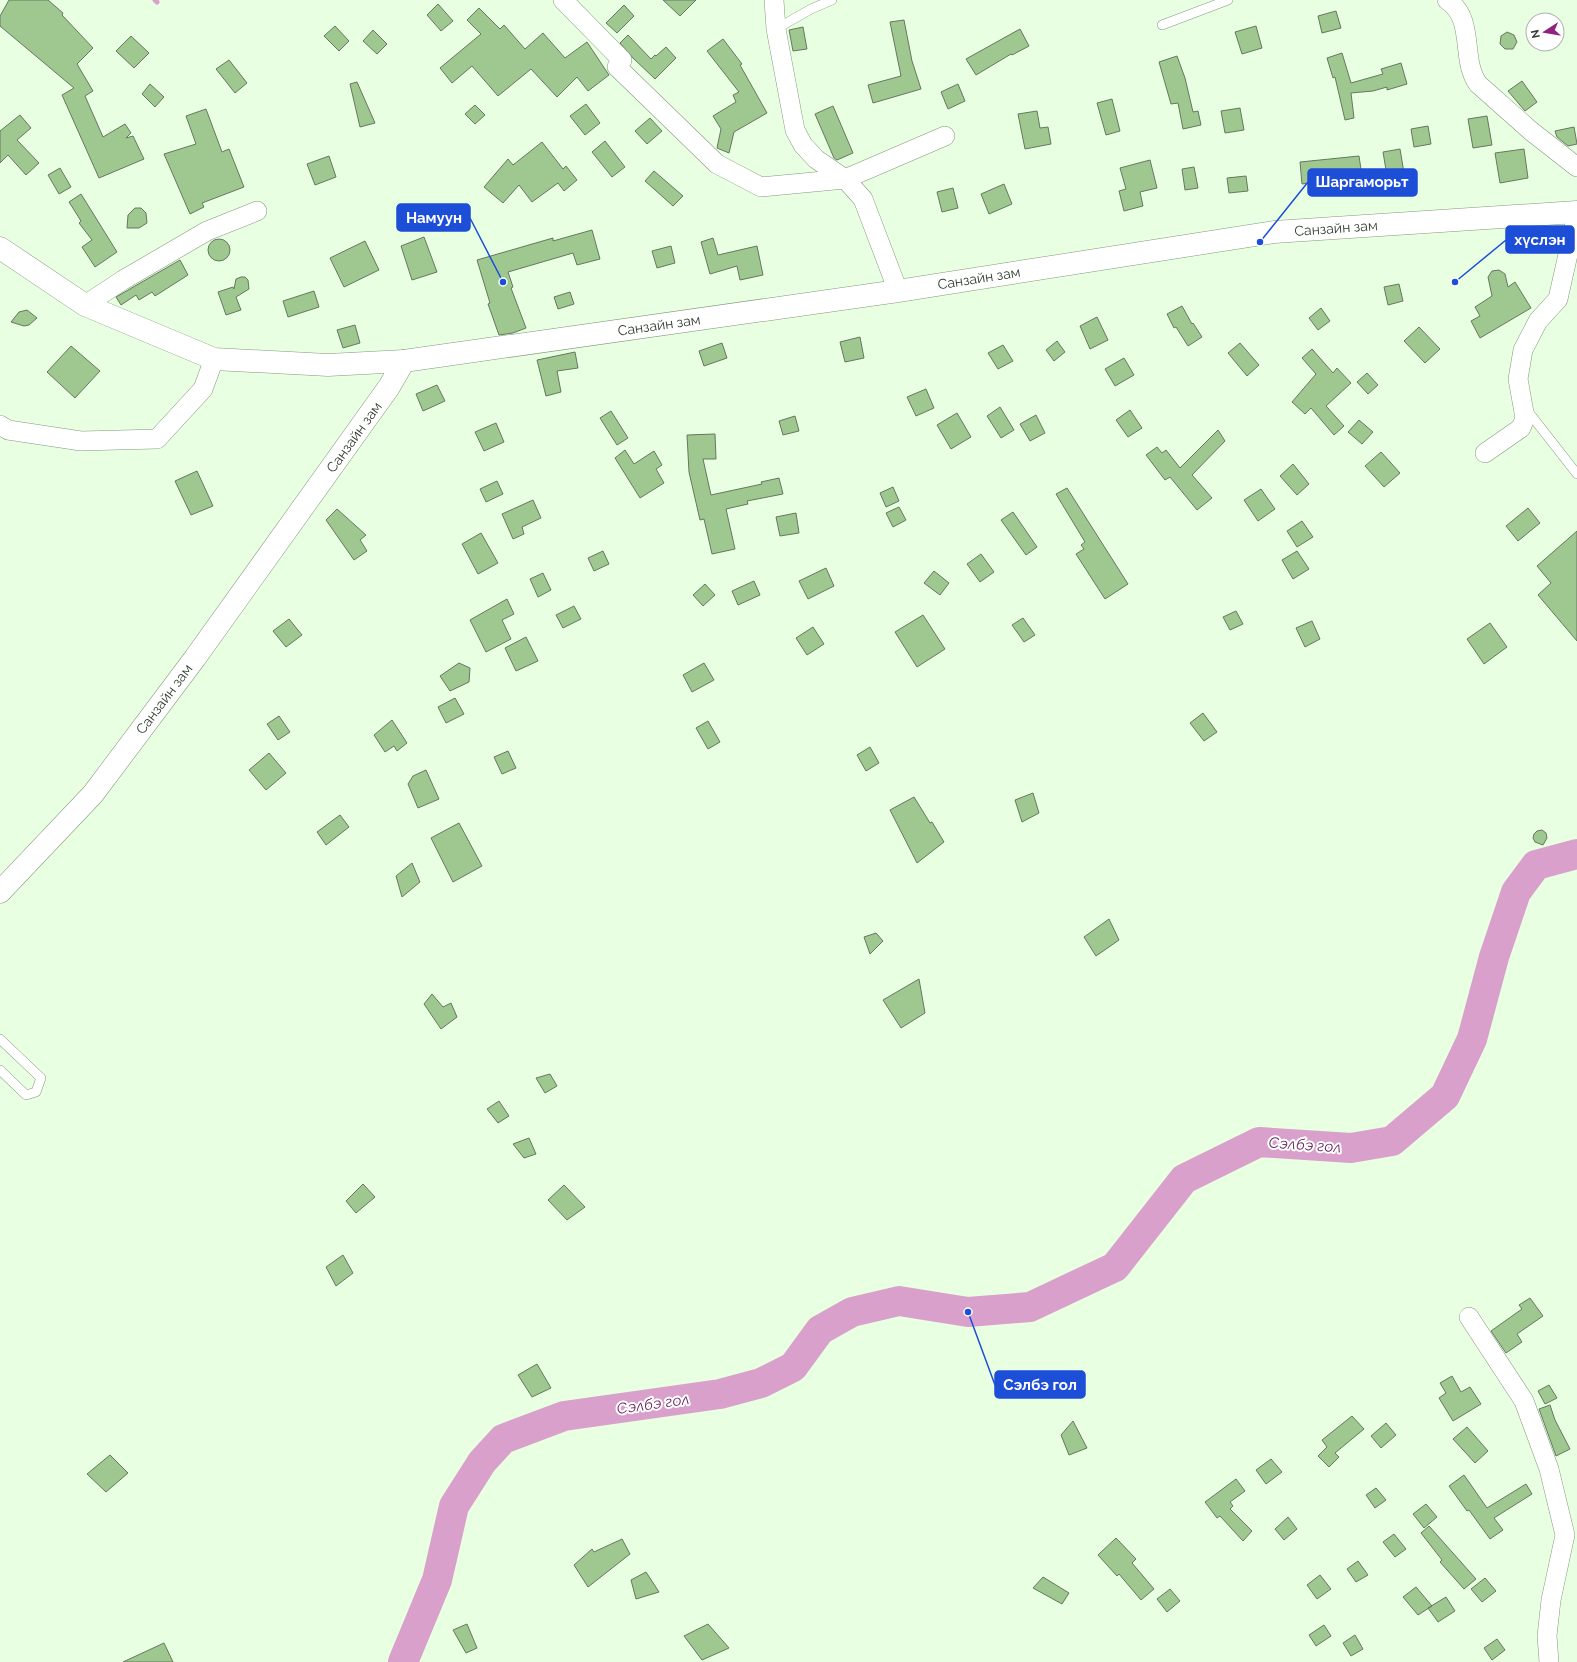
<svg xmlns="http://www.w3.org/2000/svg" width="1577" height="1662" font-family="Raleway,sans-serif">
	<rect width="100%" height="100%" fill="#e9ffe2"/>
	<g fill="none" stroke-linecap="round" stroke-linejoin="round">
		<path stroke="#d9a0cc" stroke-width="5" d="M 155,0 L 157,2"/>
		<path stroke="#d9a0cc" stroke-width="30" d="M 403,1662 L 437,1580 L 454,1506 L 482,1462 L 503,1439 L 564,1416 L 720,1394 L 761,1383 L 793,1367 L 820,1330 L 852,1312 L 899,1301 L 968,1312 L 1030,1307 L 1115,1267 L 1184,1179 L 1259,1142 L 1351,1148 L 1392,1141 L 1445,1096 L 1472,1039 L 1494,957 L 1516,892 L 1536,865 L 1577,854"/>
	</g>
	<path fill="#9ec88f" stroke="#65785f" d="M 9,0 L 48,0 L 63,13 L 62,15 L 93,48 L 77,64 L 93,91 L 85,96 L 103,137 L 125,124 L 131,133 L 126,138 L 133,136 L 144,159 L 99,178 L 62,95 L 74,88 L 0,26 L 0,16 Z
		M 663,0 L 696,0 L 680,16 Z
		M 438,4 L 453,21 L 441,31 L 427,15 Z
		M 624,5 L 634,16 L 617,33 L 606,23 Z
		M 479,8 L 500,29 L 504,25 L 525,49 L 543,33 L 565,58 L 587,42 L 609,75 L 588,91 L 577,77 L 557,97 L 531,69 L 498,96 L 472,66 L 452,83 L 440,68 L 481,34 L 467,20 Z
		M 1336,11 L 1341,28 L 1322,33 L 1318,16 Z
		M 904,20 L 912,61 L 921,89 L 873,103 L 868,85 L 901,76 L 890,22 Z
		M 335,26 L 349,41 L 339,51 L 324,36 Z
		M 1256,26 L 1262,48 L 1242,54 L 1235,32 Z
		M 803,27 L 807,49 L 793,51 L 789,30 Z
		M 1020,29 L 1029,46 L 1012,55 L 1011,54 L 976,75 L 966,59 Z
		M 373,30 L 387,44 L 377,54 L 363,41 Z
		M 1507,32 L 1514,35 L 1517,42 L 1513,49 L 1505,49 L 1500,44 L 1501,36 Z
		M 628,35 L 651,59 L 655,55 L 656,56 L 666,47 L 676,58 L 655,79 L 633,58 L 620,43 Z
		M 131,36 L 149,53 L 134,68 L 116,51 Z
		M 723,39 L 742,64 L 740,65 L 767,113 L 734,132 L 729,153 L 717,148 L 721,129 L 713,116 L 736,102 L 733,95 L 739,92 L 707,51 Z
		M 1342,53 L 1351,83 L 1383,74 L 1381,69 L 1401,63 L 1407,84 L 1387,90 L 1387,87 L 1373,91 L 1351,93 L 1354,118 L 1345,120 L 1335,77 L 1333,78 L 1327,58 Z
		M 1177,56 L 1185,78 L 1193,112 L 1198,111 L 1201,125 L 1183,129 L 1178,103 L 1171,104 L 1159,62 Z
		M 229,60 L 247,83 L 235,93 L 216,69 Z
		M 1522,81 L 1537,102 L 1525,111 L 1508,91 Z
		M 357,82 L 375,123 L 360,127 L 350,84 Z
		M 150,84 L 164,97 L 155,107 L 142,94 Z
		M 958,84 L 965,101 L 948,109 L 941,92 Z
		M 1112,99 L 1120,131 L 1106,135 L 1097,103 Z
		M 586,104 L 600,123 L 585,135 L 570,116 Z
		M 475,105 L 485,115 L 475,124 L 465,114 Z
		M 833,106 L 853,153 L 837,160 L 834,158 L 815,114 Z
		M 1240,108 L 1244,130 L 1225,133 L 1221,111 Z
		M 206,109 L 222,152 L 229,149 L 244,187 L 202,203 L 204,207 L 190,214 L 164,154 L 196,144 L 186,116 Z
		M 1037,111 L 1040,128 L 1048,127 L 1051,144 L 1025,149 L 1018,114 Z
		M 20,115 L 31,128 L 17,140 L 39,163 L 26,175 L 8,155 L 0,163 L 0,131 Z
		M 1487,116 L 1492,145 L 1473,148 L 1468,119 Z
		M 650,118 L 662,131 L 647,144 L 635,131 Z
		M 1428,126 L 1431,144 L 1414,147 L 1411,129 Z
		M 1574,127 L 1577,144 L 1568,146 L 1557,137 L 1555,131 Z
		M 605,141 L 625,167 L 612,177 L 592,152 Z
		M 542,142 L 563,169 L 566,166 L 577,180 L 564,191 L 558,183 L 532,202 L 519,185 L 503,203 L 484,187 L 508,159 L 513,165 Z
		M 1400,149 L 1404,173 L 1387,176 L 1383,152 Z
		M 1524,149 L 1528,178 L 1500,183 L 1495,153 Z
		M 329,156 L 336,177 L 315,185 L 307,164 Z
		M 1359,156 L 1362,176 L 1302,184 L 1300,162 Z
		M 1150,160 L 1157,188 L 1140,192 L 1143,206 L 1124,211 L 1119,191 L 1126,189 L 1120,168 Z
		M 1194,167 L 1198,188 L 1185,190 L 1182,169 Z
		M 60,168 L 71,187 L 59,194 L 48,175 Z
		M 654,171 L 683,196 L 673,206 L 645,181 Z
		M 1246,176 L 1248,191 L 1229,193 L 1227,178 Z
		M 1004,184 L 1012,204 L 989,214 L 981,194 Z
		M 953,188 L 958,208 L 942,212 L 937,192 Z
		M 81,194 L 117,252 L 95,267 L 82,247 L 92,240 L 79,223 L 81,221 L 69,202 Z
		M 135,208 L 141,208 L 146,213 L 147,223 L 139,228 L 127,228 L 128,215 Z
		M 592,230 L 600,259 L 577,265 L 573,253 L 508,272 L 513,287 L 511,288 L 526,328 L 513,333 L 499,335 L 488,304 L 490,303 L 477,260 L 553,238 L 553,241 Z
		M 424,237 L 437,272 L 412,280 L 401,246 Z
		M 713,238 L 718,255 L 757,246 L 763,275 L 740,280 L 737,266 L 710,274 L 701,242 Z
		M208 250a11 11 0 1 1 22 0a11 11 0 1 1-22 0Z
		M 365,241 L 379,270 L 344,287 L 330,258 Z
		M 671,246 L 675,263 L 657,268 L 652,251 Z
		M 180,260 L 188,275 L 155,296 L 152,292 L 139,300 L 136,295 L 121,305 L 116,297 Z
		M 1499,270 L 1505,274 L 1508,287 L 1515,282 L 1531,308 L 1480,338 L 1471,321 L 1480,316 L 1475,307 L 1492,296 L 1488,277 L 1492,271 Z
		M 241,277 L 245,277 L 248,280 L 249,289 L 236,297 L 241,310 L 226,315 L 218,292 L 233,287 L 234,289 L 236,279 Z
		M 1399,284 L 1403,301 L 1388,305 L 1384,287 Z
		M 314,291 L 319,307 L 288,317 L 283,301 Z
		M 570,292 L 574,304 L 558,309 L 554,297 Z
		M 1182,306 L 1192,324 L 1193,323 L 1202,337 L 1188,346 L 1176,327 L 1174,328 L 1167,314 Z
		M 1321,308 L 1330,321 L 1318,330 L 1309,318 Z
		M 27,310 L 37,318 L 29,325 L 24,326 L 11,322 L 19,312 Z
		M 1097,317 L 1108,340 L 1090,349 L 1080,326 Z
		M 355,325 L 360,343 L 343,348 L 337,330 Z
		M 1419,327 L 1440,349 L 1425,363 L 1404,341 Z
		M 860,337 L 864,358 L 845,362 L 840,342 Z
		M 1057,341 L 1065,352 L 1054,361 L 1046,350 Z
		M 722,343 L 727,358 L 704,366 L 699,351 Z
		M 1240,343 L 1259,365 L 1247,376 L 1228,353 Z
		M 1003,345 L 1013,361 L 998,369 L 988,353 Z
		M 71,346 L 100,371 L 75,398 L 47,372 Z
		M 1312,349 L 1333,373 L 1337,368 L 1351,383 L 1326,406 L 1344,426 L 1334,435 L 1311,408 L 1305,414 L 1292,402 L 1316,374 L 1302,358 Z
		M 575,352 L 578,368 L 557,371 L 561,392 L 546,396 L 537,360 Z
		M 1124,358 L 1134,375 L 1115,386 L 1105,369 Z
		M 1367,373 L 1378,385 L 1368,394 L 1357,382 Z
		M 437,385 L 445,401 L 423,411 L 416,394 Z
		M 926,389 L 934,408 L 916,416 L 907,397 Z
		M 1000,407 L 1014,430 L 1001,438 L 987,416 Z
		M 1130,410 L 1142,428 L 1128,437 L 1116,420 Z
		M 611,411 L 628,438 L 617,445 L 600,418 Z
		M 957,413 L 971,437 L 951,449 L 937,425 Z
		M 1036,415 L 1045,433 L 1030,441 L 1020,424 Z
		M 795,416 L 799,431 L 783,435 L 779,421 Z
		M 1359,420 L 1373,432 L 1362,444 L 1348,432 Z
		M 496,423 L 504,442 L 484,451 L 475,432 Z
		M 1218,430 L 1225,441 L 1192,475 L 1212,498 L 1197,510 L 1170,477 L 1165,480 L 1146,455 L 1157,447 L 1162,453 L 1166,450 L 1180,468 Z
		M 715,434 L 716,459 L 703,459 L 711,495 L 762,484 L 761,482 L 779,478 L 783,494 L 747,501 L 748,504 L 726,509 L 735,549 L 712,554 L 704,519 L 700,520 L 689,472 L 687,435 Z
		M 625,450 L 634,464 L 654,451 L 662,465 L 656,469 L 664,483 L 640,498 L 615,458 Z
		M 1381,452 L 1400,473 L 1384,487 L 1365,466 Z
		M 1293,464 L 1309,484 L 1297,495 L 1280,476 Z
		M 197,471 L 213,506 L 191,515 L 175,481 Z
		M 497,481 L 503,494 L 486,502 L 480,489 Z
		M 893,487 L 899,501 L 886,507 L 880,493 Z
		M 1067,488 L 1128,584 L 1105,599 L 1076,554 L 1084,549 L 1081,545 L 1085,542 L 1056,494 Z
		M 1261,489 L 1275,509 L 1258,521 L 1244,500 Z
		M 533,500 L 541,518 L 522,527 L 524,534 L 513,539 L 502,514 Z
		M 899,507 L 906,520 L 893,527 L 886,513 Z
		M 1528,508 L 1540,523 L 1518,541 L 1506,526 Z
		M 337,509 L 366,535 L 360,540 L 367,551 L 354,560 L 326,520 Z
		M 1013,512 L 1037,547 L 1026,555 L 1001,520 Z
		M 796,513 L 799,533 L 780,536 L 776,517 Z
		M 1302,521 L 1313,537 L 1297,547 L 1287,531 Z
		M 1577,531 L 1577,641 L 1538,595 L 1551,583 L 1537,566 Z
		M 481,533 L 498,563 L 478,574 L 462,544 Z
		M 603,551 L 609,564 L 594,571 L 588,558 Z
		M 1297,551 L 1309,569 L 1293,579 L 1282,560 Z
		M 981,554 L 994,572 L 980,582 L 967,564 Z
		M 826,568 L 834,586 L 808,599 L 799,581 Z
		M 934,571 L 949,583 L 940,595 L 924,583 Z
		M 543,573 L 551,590 L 538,597 L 530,579 Z
		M 754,581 L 760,595 L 738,605 L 732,591 Z
		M 705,584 L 715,595 L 703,606 L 693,595 Z
		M 507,599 L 514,614 L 502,620 L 511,639 L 486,652 L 470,620 Z
		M 574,606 L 581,619 L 563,628 L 556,615 Z
		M 1236,611 L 1243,624 L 1230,630 L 1223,617 Z
		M 923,615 L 945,649 L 917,667 L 895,632 Z
		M 1023,618 L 1035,635 L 1024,642 L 1012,625 Z
		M 289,619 L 302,635 L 286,647 L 273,631 Z
		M 1312,621 L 1320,639 L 1305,647 L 1296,628 Z
		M 1490,623 L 1507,647 L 1484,664 L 1467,639 Z
		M 813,627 L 824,644 L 807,655 L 796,638 Z
		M 526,637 L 538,661 L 516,671 L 505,648 Z
		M 459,663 L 470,668 L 469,682 L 450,691 L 440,676 Z
		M 704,663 L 714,680 L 692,692 L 683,675 Z
		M 455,698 L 464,714 L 446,723 L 438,707 Z
		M 1203,713 L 1217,732 L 1204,741 L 1190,723 Z
		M 279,716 L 290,732 L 278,740 L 267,724 Z
		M 392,720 L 407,743 L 397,751 L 394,746 L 385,752 L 374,735 Z
		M 708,721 L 720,742 L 708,749 L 696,728 Z
		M 870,747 L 879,763 L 866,771 L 857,755 Z
		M 508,751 L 516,768 L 502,774 L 494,757 Z
		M 269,753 L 286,773 L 266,790 L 249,770 Z
		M 426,770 L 439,799 L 418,808 L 408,784 L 413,776 Z
		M 1033,793 L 1039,813 L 1022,822 L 1015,800 Z
		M 914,797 L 930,823 L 932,822 L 944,842 L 917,863 L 890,810 Z
		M 340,815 L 349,827 L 326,845 L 317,832 Z
		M 459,823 L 482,866 L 453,882 L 431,838 Z
		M 1542,830 L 1546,833 L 1547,838 L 1543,845 L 1535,842 L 1533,838 L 1534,834 L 1537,831 Z
		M 412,863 L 420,882 L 402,897 L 396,876 Z
		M 1109,919 L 1119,940 L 1096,956 L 1084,937 Z
		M 876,933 L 883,941 L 870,954 L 864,937 Z
		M 919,979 L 925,1013 L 901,1028 L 883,1000 Z
		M 432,994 L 443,1007 L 451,1003 L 457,1017 L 441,1029 L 424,1004 Z
		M 550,1074 L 557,1086 L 545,1093 L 536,1078 Z
		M 499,1101 L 509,1116 L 498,1123 L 487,1109 Z
		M 529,1138 L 536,1154 L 524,1158 L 513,1144 Z
		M 363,1184 L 375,1197 L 356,1213 L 346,1201 Z
		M 564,1185 L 585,1207 L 567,1220 L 548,1200 Z
		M 343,1255 L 353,1273 L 336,1286 L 326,1267 Z
		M 1530,1298 L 1543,1316 L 1517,1334 L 1522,1342 L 1506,1353 L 1491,1331 L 1522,1309 L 1519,1305 Z
		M 537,1364 L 551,1388 L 532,1397 L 518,1375 Z
		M 1452,1376 L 1461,1392 L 1470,1387 L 1481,1404 L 1453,1421 L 1439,1398 L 1446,1393 L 1440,1383 Z
		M 1549,1385 L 1557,1398 L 1545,1404 L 1538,1391 Z
		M 1550,1405 L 1555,1420 L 1570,1449 L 1556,1456 L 1539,1409 Z
		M 1352,1416 L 1364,1429 L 1335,1453 L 1339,1457 L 1329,1467 L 1318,1456 L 1327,1447 L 1322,1440 Z
		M 1073,1421 L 1087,1448 L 1069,1455 L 1061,1435 Z
		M 1386,1423 L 1396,1435 L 1381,1448 L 1371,1436 Z
		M 1467,1427 L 1488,1451 L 1475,1463 L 1453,1439 Z
		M 110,1455 L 128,1473 L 106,1492 L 87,1474 Z
		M 1271,1459 L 1282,1472 L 1266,1484 L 1256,1470 Z
		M 1464,1475 L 1487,1508 L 1526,1484 L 1532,1494 L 1494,1518 L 1503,1530 L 1490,1539 L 1469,1510 L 1467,1511 L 1449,1486 Z
		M 1236,1479 L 1245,1491 L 1230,1502 L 1233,1506 L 1230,1509 L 1252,1531 L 1243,1541 L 1220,1516 L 1217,1518 L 1205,1502 Z
		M 1376,1488 L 1386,1500 L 1375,1508 L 1366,1495 Z
		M 1426,1504 L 1437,1517 L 1424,1528 L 1413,1514 Z
		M 1288,1517 L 1297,1529 L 1284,1540 L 1275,1529 Z
		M 1429,1526 L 1476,1579 L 1464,1589 L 1440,1562 L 1442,1560 L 1421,1533 Z
		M 1394,1534 L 1406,1549 L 1395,1557 L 1383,1542 Z
		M 1116,1538 L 1136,1559 L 1132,1563 L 1154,1589 L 1141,1600 L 1119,1574 L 1117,1576 L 1098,1555 Z
		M 622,1539 L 630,1554 L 588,1587 L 574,1565 L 592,1549 L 594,1552 Z
		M 1358,1561 L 1368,1575 L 1356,1582 L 1347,1569 Z
		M 646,1572 L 659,1592 L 636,1599 L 631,1580 Z
		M 1320,1575 L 1331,1589 L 1317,1599 L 1307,1585 Z
		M 1043,1577 L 1069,1593 L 1062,1604 L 1033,1588 Z
		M 1485,1578 L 1496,1591 L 1482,1602 L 1471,1589 Z
		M 1416,1587 L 1432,1606 L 1418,1615 L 1403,1597 Z
		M 1170,1589 L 1180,1601 L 1167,1612 L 1157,1599 Z
		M 1446,1597 L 1455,1611 L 1438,1622 L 1428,1608 Z
		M 467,1624 L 477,1648 L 466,1653 L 453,1630 Z
		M 708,1624 L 729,1648 L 702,1660 L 684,1636 Z
		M 1324,1625 L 1331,1636 L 1316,1646 L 1309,1635 Z
		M 1355,1635 L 1363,1649 L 1351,1656 L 1343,1643 Z
		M 1497,1639 L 1505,1650 L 1492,1660 L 1484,1648 Z
		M 164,1643 L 173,1662 L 123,1662 Z"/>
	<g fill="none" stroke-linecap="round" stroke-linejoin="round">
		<g stroke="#84987d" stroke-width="10">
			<path id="service" d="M 1162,25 L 1228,0
				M 776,29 L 811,9 L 832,0
				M 1527,410 L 1577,474
				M 0,1039 L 41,1078 L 36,1092 L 26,1095 L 0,1070"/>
		</g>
		<g stroke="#84987d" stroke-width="20">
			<path id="minor" d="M 563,0 L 622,60 L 617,67 L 717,164 L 761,187 L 845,179 L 945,136
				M 774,0 L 776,29 L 795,130 L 803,145 L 816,159 L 845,179 L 863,199 L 898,291
				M 1447,0 C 1476,19 1460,59 1478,84 L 1531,131 L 1577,167
				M 85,305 L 123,280 L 207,231 L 257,211
				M 0,425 L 8,430 L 81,441 L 157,439 L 203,389 L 214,359
				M 1485,453 L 1521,428 L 1525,418 L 1518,379 L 1523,350 L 1538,321 L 1558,299 L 1577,214
				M 1469,1317 L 1524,1401 L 1549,1469 L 1565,1535 L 1551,1600 L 1547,1636 L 1549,1662"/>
		</g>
		<g stroke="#84987d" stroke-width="23">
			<path id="tertiary" d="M 0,248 L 85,305 L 214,359 L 328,365 L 404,361"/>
		</g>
		<g stroke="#84987d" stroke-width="23">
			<path id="secondary" d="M 0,892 L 93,794 L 195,658 L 389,387 L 404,361 L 898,291 L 1274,232 L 1577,212"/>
		</g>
		<use href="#service" stroke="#fff" stroke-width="9"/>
		<use href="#minor" stroke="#fff" stroke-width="19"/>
		<use href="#tertiary" stroke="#fff" stroke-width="22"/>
		<use href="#secondary" stroke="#fff" stroke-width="22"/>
	</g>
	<g text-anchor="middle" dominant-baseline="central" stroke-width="4" stroke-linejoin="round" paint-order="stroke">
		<g font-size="14" fill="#353d32" stroke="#fff">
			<text transform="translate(1336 228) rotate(-4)">Санзайн зам</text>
			<text transform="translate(979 278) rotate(-9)">Санзайн зам</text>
			<text transform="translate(659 325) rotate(-8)">Санзайн зам</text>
			<text transform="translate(354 437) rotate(-54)">Санзайн зам</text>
			<text transform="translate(164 699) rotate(-53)">Санзайн зам</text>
		</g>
		<g font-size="15" font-style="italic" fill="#6a275f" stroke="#fff">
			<text transform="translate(1305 1145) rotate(4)">Сэлбэ гол</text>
			<text transform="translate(653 1404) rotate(-8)">Сэлбэ гол</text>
		</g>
	</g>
	<path fill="none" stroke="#1d4ed8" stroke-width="1.5" d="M1260 242L1308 182M503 282L470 218M1455 282L1506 240M968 1312L995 1385"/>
	<g fill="#1d4ed8" stroke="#fff" stroke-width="1.5">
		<circle cx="1260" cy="242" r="4"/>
		<circle cx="503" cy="282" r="4"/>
		<circle cx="1455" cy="282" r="4"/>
		<circle cx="968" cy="1312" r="4"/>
	</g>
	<g fill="#1d4ed8" stroke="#1d4ed8" stroke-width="1.5">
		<rect x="1308" y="169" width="109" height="27" rx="4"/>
		<rect x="397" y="204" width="73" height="27" rx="4"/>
		<rect x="1506" y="226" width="68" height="27" rx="4"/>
		<rect x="995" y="1371" width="90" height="27" rx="4"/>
	</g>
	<g font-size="15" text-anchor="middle" font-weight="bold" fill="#fff">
		<text x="1362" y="187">Шаргаморьт</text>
		<text x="434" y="223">Намуун</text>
		<text x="1540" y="245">хүслэн</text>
		<text x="1040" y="1390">Сэлбэ гол</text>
	</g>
	<g transform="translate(1545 32) rotate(258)"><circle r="19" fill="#ffffff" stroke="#aeb1ad"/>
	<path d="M0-3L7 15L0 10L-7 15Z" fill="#912181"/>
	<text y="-6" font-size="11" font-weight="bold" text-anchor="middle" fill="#353d32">N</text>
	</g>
</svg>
